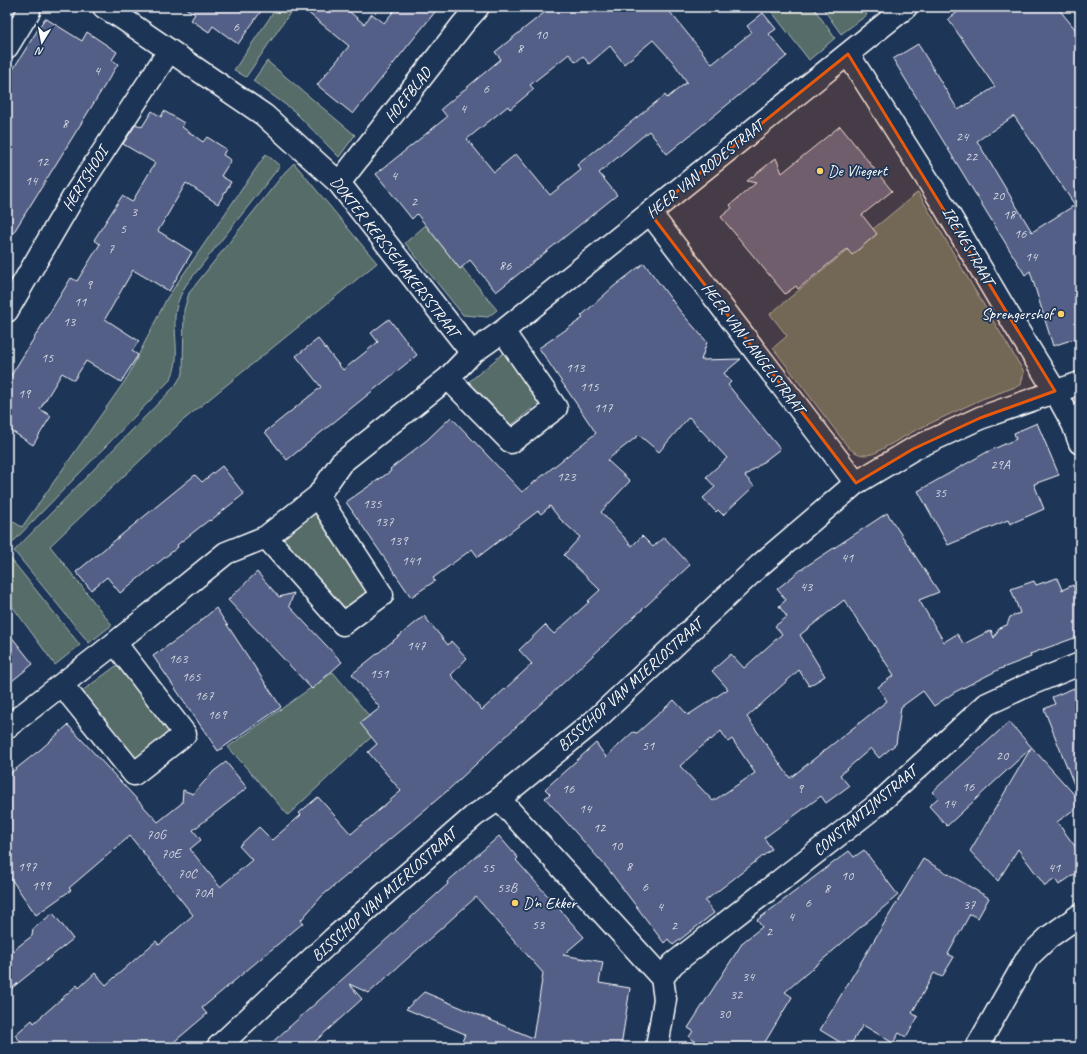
<svg xmlns="http://www.w3.org/2000/svg" width="1087" height="1054" font-family="Caveat,sans-serif">
	<rect width="100%" height="100%" fill="#1d3557"/>
	<filter id="ink" filterUnits="userSpaceOnUse"><feTurbulence type="fractalNoise" baseFrequency=".025" numOctaves="2"/><feDisplacementMap in="SourceGraphic" scale="8" xChannelSelector="R" yChannelSelector="G"/><feConvolveMatrix kernelMatrix="1 2 1 2 8 2 1 2 1" color-interpolation-filters="sRGB"/></filter>
	<g filter="url(#ink)">
		<path fill="#566c68" stroke="#aab6b4" d="M 277,7 L 294,7 L 246,77 L 234,70 Z
			M 768,7 L 813,7 L 835,38 L 809,60 Z
			M 822,7 L 861,7 L 867,15 L 841,34 Z
			M 267,61 L 355,135 L 339,157 L 294,111 L 253,81 Z
			M 266,154 L 280,166 L 186,285 C 180,295 176,305 175,317 C 174,338 181,361 170,380 L 9,546 L 7,544 L 7,518 L 22,527 L 127,378 L 167,298 Z
			M 294,163 L 377,263 L 181,422 L 50,546 L 112,625 L 89,643 L 14,551 L 175,386 L 183,373 L 184,310 L 189,293 L 285,172 Z
			M 918,192 L 973,287 L 1024,372 L 1021,385 L 982,399 L 916,430 L 875,453 C 864,457 857,455 848,447 L 773,348 L 787,336 L 770,314 Z
			M 427,224 L 497,310 L 488,317 L 463,315 L 405,243 Z
			M 506,351 L 539,403 L 509,427 L 465,385 Z
			M 314,511 L 372,593 L 344,614 L 278,537 Z
			M 7,554 L 80,645 L 55,665 L 7,599 Z
			M 120,663 L 176,732 L 135,764 L 78,694 Z
			M 333,672 L 380,729 L 288,815 L 228,747 Z"/>
		<path fill="#525e86" stroke="#fff" fill-rule="evenodd" d="M 184,7 L 264,7 L 238,44 L 213,26 L 209,32 L 191,20 L 195,14 Z
			M 301,7 L 344,7 L 364,24 L 372,14 L 384,23 L 397,7 L 439,7 L 353,114 L 317,85 L 349,46 Z
			M 551,7 L 666,7 L 712,64 L 752,32 L 747,26 L 763,13 L 776,29 L 769,34 L 787,56 L 667,154 L 649,131 L 599,173 L 617,195 L 496,292 L 470,260 L 460,269 L 417,214 L 412,219 L 376,174 L 447,117 L 441,109 L 501,59 L 495,52 ZM 653,40 L 673,62 L 687,82 L 667,98 L 665,95 L 577,165 L 581,170 L 550,195 L 516,154 L 494,172 L 467,139 L 508,106 L 510,109 L 534,89 L 530,85 L 569,54 L 576,62 L 583,56 L 589,64 L 610,46 L 624,64 Z
			M 965,7 L 1057,7 L 1080,35 L 1080,337 L 1053,346 L 1030,271 L 1025,275 L 893,59 L 918,44 L 958,110 L 995,87 L 948,19 ZM 1014,116 L 1075,205 L 1032,232 L 977,141 Z
			M 45,18 L 82,41 L 87,32 L 117,52 L 112,60 L 118,64 L 7,243 L 7,79 Z
			M 152,111 L 161,117 L 164,111 L 184,123 L 182,127 L 203,142 L 207,137 L 226,149 L 223,155 L 231,160 L 221,176 L 231,182 L 218,204 L 186,183 L 158,231 L 192,252 L 169,291 L 133,270 L 105,319 L 139,341 L 132,351 L 138,355 L 121,382 L 86,361 L 74,380 L 62,373 L 40,409 L 51,416 L 33,445 L 7,428 L 7,382 L 71,278 L 77,281 L 100,244 L 94,240 L 122,196 L 132,202 L 155,163 L 123,144 L 136,124 L 142,127 Z
			M 840,126 L 892,191 L 862,215 L 877,234 L 852,255 L 847,249 L 798,289 L 796,286 L 785,294 L 721,217 L 732,208 L 730,205 L 756,183 L 747,181 L 776,158 L 782,173 Z
			M 644,263 L 680,311 L 707,342 L 701,360 L 741,359 L 724,373 L 731,382 L 728,385 L 780,449 L 745,476 L 754,486 L 723,515 L 718,510 L 716,512 L 703,498 L 715,487 L 706,477 L 727,458 L 689,417 L 659,452 L 639,435 L 607,460 L 630,481 L 601,512 L 632,546 L 642,536 L 653,547 L 664,537 L 690,565 L 446,792 L 322,896 L 301,920 L 303,923 L 202,1008 L 207,1014 L 168,1047 L 25,1047 L 15,1035 L 32,1020 L 34,1023 L 77,985 L 79,988 L 95,973 L 106,985 L 156,941 L 159,945 L 193,915 L 130,836 L 69,888 L 71,890 L 36,915 L 7,873 L 7,776 L 41,749 L 68,725 L 158,822 L 182,803 L 183,790 L 193,794 L 214,771 L 226,762 L 247,788 L 193,830 L 201,840 L 190,849 L 220,887 L 252,860 L 239,846 L 259,827 L 272,840 L 301,815 L 299,813 L 318,797 L 351,834 L 401,791 L 368,752 L 377,744 L 360,723 L 380,708 L 352,674 L 424,616 L 448,645 L 451,641 L 467,658 L 451,675 L 482,710 L 532,664 L 519,650 L 545,625 L 554,634 L 589,602 L 588,601 L 600,590 L 564,555 L 580,537 L 560,519 L 550,506 L 541,514 L 538,511 L 478,557 L 472,549 L 433,578 L 435,581 L 411,597 L 346,502 L 391,471 L 390,469 L 427,440 L 451,417 L 522,492 L 596,433 L 539,348 L 583,318 L 581,316 L 613,287 Z
			M 389,319 L 417,355 L 287,460 L 265,432 L 321,387 L 296,356 L 318,339 L 343,370 L 378,342 L 371,333 Z
			M 1037,423 L 1059,475 L 1034,484 L 1044,509 L 1010,524 L 1008,520 L 948,545 L 918,491 L 987,452 L 1016,439 L 1014,433 Z
			M 222,466 L 244,494 L 210,521 L 209,520 L 177,545 L 178,547 L 120,593 L 107,577 L 91,590 L 76,572 L 195,475 L 202,482 Z
			M 887,513 L 939,592 L 919,600 L 944,642 L 957,634 L 964,644 L 991,630 L 994,638 L 999,628 L 1007,625 L 1010,617 L 1020,613 L 1011,589 L 1034,581 L 1036,585 L 1057,578 L 1062,590 L 1073,585 L 1080,605 L 1080,636 L 1030,654 L 1031,657 L 1000,669 L 955,692 L 934,706 L 923,691 L 901,707 L 896,744 L 879,758 L 871,748 L 840,775 L 849,786 L 826,803 L 821,796 L 764,838 L 772,849 L 705,901 L 714,913 L 673,945 L 668,939 L 664,943 L 608,869 L 545,798 L 550,794 L 545,789 L 596,743 L 606,757 L 633,732 L 637,733 L 674,700 L 688,715 L 728,689 L 712,671 L 731,654 L 744,668 L 782,634 L 775,626 L 787,617 L 779,606 L 786,600 L 777,589 L 802,569 ZM 844,600 L 894,675 L 878,687 L 887,701 L 790,778 L 747,717 L 799,670 L 809,686 L 825,676 L 800,635 ZM 721,731 L 728,742 L 732,739 L 755,773 L 713,801 L 680,766 L 710,739 L 711,740 Z
			M 257,572 L 279,597 L 294,593 L 289,606 L 342,662 L 312,689 L 228,600 Z
			M 216,608 L 281,707 L 218,751 L 153,656 L 186,633 Z
			M 7,631 L 33,664 L 7,685 Z
			M 1074,688 L 1080,704 L 1080,797 L 1079,797 L 1044,709 L 1055,704 L 1052,697 Z
			M 1009,722 L 1080,801 L 1080,805 L 1057,822 L 1080,853 L 1080,870 L 1059,885 L 1055,879 L 1045,886 L 1018,849 L 998,881 L 970,851 L 1031,748 L 947,826 L 929,806 L 938,798 L 932,792 Z
			M 499,836 L 518,858 L 516,860 L 584,937 L 563,955 L 603,962 L 599,983 L 630,988 L 621,1047 L 460,1047 L 465,1034 L 406,1009 L 424,992 L 533,1038 L 543,973 L 476,897 L 369,993 L 349,984 L 362,999 L 309,1047 L 267,1047 L 448,884 L 447,882 Z
			M 864,850 L 898,895 L 785,992 L 792,997 L 762,1047 L 704,1047 L 689,1037 L 693,1031 L 688,1028 L 743,942 L 762,927 L 757,920 L 849,851 L 854,857 Z
			M 923,859 L 989,898 L 978,918 L 970,914 L 948,954 L 954,957 L 942,977 L 934,973 L 912,1013 L 918,1017 L 906,1037 L 899,1033 L 893,1043 L 863,1025 L 849,1047 L 848,1047 L 820,1030 Z
			M 53,913 L 73,939 L 7,992 L 7,955 L 32,936 L 33,929 Z"/>
		<g fill="none" stroke-linecap="round" stroke-linejoin="round">
			<g stroke="#fff" stroke-width="25">
				<path id="minor" d="M 104,7 L 119,16 L 264,115 L 339,183 L 472,353
					M 7,47 L 29,11
					M 848,54 L 941,201 L 1003,306 L 1055,391 L 1073,424 L 1080,443
					M 339,183 L 463,24 L 478,7
					M 650,213 L 856,483
					M 7,311 L 74,196 L 169,51
					M 448,378 L 511,442 L 556,408 L 503,331
					M 266,537 L 343,624 L 382,595 L 318,496
					M 62,685 L 134,774 L 185,734 L 115,643
					M 7,727 L 115,643 L 226,553 L 266,537 L 318,496 L 341,463 L 448,378 L 472,353 L 503,331 L 906,7
					M 499,799 L 662,978
					M 662,978 L 673,964 L 877,805 L 987,704 L 1028,685 L 1080,664
					M 218,1047 L 333,939 L 474,816 L 499,799 L 592,723 L 760,565 L 856,483 L 913,449 L 980,418 L 1080,383
					M 657,1047 L 665,999 L 662,978
					M 977,1047 L 1028,957 L 1049,937 L 1080,915"/>
			</g>
			<use href="#minor" stroke="#1d3557" stroke-width="22"/>
		</g>
	</g>
	<path fill="#e8590c" fill-opacity="0.2" stroke="#e8590c" stroke-width="3" stroke-linejoin="round" d="M 848,54 L 1055,391 L 980,418 L 913,449 L 856,483 L 650,213 Z"/>
	<g fill="#ffd166" stroke="#1d3557" stroke-width="1.5">
		<circle cx="820" cy="171" r="4"/>
		<circle cx="1061" cy="314" r="4"/>
		<circle cx="515" cy="903" r="4"/>
	</g>
	<g text-anchor="middle" dominant-baseline="central" stroke-width="3.5" stroke-linejoin="round" paint-order="stroke">
		<g font-size="14" fill="#d4d7e1">
			<text x="236" y="26">6</text>
			<text x="541" y="34">10</text>
			<text x="520" y="48">8</text>
			<text x="97" y="70">4</text>
			<text x="486" y="88">6</text>
			<text x="463" y="108">4</text>
			<text x="65" y="123">8</text>
			<text x="962" y="136">24</text>
			<text x="971" y="156">22</text>
			<text x="42" y="161">12</text>
			<text x="394" y="175">4</text>
			<text x="31" y="180">14</text>
			<text x="998" y="195">20</text>
			<text x="414" y="201">2</text>
			<text x="134" y="211">3</text>
			<text x="1009" y="214">18</text>
			<text x="123" y="228">5</text>
			<text x="1020" y="233">16</text>
			<text x="111" y="248">7</text>
			<text x="1031" y="256">14</text>
			<text x="505" y="265">86</text>
			<text x="89" y="284">9</text>
			<text x="80" y="301">11</text>
			<text x="69" y="321">13</text>
			<text x="47" y="357">15</text>
			<text x="575" y="367">113</text>
			<text x="589" y="386">115</text>
			<text x="24" y="393">19</text>
			<text x="603" y="407">117</text>
			<text x="1000" y="464">29A</text>
			<text x="566" y="476">123</text>
			<text x="940" y="492">35</text>
			<text x="372" y="503">135</text>
			<text x="384" y="521">137</text>
			<text x="398" y="540">139</text>
			<text x="847" y="557">41</text>
			<text x="411" y="560">141</text>
			<text x="806" y="586">43</text>
			<text x="416" y="645">147</text>
			<text x="178" y="658">163</text>
			<text x="379" y="673">151</text>
			<text x="191" y="676">165</text>
			<text x="204" y="695">167</text>
			<text x="217" y="714">169</text>
			<text x="648" y="745">51</text>
			<text x="1002" y="755">20</text>
			<text x="968" y="786">16</text>
			<text x="568" y="788">16</text>
			<text x="800" y="788">9</text>
			<text x="949" y="803">14</text>
			<text x="585" y="808">14</text>
			<text x="599" y="827">12</text>
			<text x="156" y="834">70G</text>
			<text x="616" y="845">10</text>
			<text x="171" y="853">70E</text>
			<text x="27" y="866">197</text>
			<text x="629" y="866">8</text>
			<text x="488" y="867">55</text>
			<text x="1054" y="867">41</text>
			<text x="187" y="873">70C</text>
			<text x="847" y="875">10</text>
			<text x="41" y="885">199</text>
			<text x="645" y="886">6</text>
			<text x="507" y="887">53B</text>
			<text x="827" y="888">8</text>
			<text x="203" y="892">70A</text>
			<text x="808" y="902">6</text>
			<text x="969" y="904">37</text>
			<text x="660" y="906">4</text>
			<text x="791" y="916">4</text>
			<text x="538" y="924">53</text>
			<text x="674" y="925">2</text>
			<text x="769" y="931">2</text>
			<text x="748" y="976">34</text>
			<text x="736" y="994">32</text>
			<text x="724" y="1013">30</text>
		</g>
		<g font-size="16" fill="#fff" stroke="#1d3557">
			<text transform="translate(408 95) rotate(-52)">HOEFBLAD</text>
			<text transform="translate(705 169) rotate(-39)">HEER VAN RODESTRAAT</text>
			<text transform="translate(85 179) rotate(-58)">HERTSHOOI</text>
			<text transform="translate(968 246) rotate(60)">IRENESTRAAT</text>
			<text transform="translate(395 257) rotate(52)">DOKTER KERSSEMAKERSSTRAAT</text>
			<text transform="translate(753 348) rotate(53)">HEER VAN LANGELSTRAAT</text>
			<text transform="translate(630 685) rotate(-42)">BISSCHOP VAN MIERLOSTRAAT</text>
			<text transform="translate(865 811) rotate(-40)">CONSTANTIJNSTRAAT</text>
			<text transform="translate(384 895) rotate(-42)">BISSCHOP VAN MIERLOSTRAAT</text>
		</g>
		<g font-size="16" fill="#fff" stroke="#1d3557" text-anchor="start">
			<text x="828" y="171">De Vliegert</text>
			<text x="1053" y="314" text-anchor="end">Sprengershof</text>
			<text x="523" y="903">D'n Ekker</text>
		</g>
	</g>
	<rect width="1087" height="1054" fill="none" stroke="#1d3557" stroke-width="24"/>
	<rect x="12" y="12" width="1063" height="1030" fill="none" stroke="#fff" stroke-width="1.5" filter="url(#ink)"/>
	<g transform="translate(42 42) rotate(190)" stroke="#1d3557" stroke-width="3" paint-order="stroke">
	<path d="M0-3L7 15L0 10L-7 15Z" fill="#ffffff"/>
	<text y="-6" font-size="11" font-weight="bold" text-anchor="middle" fill="#ffffff">N</text>
	</g>
</svg>
